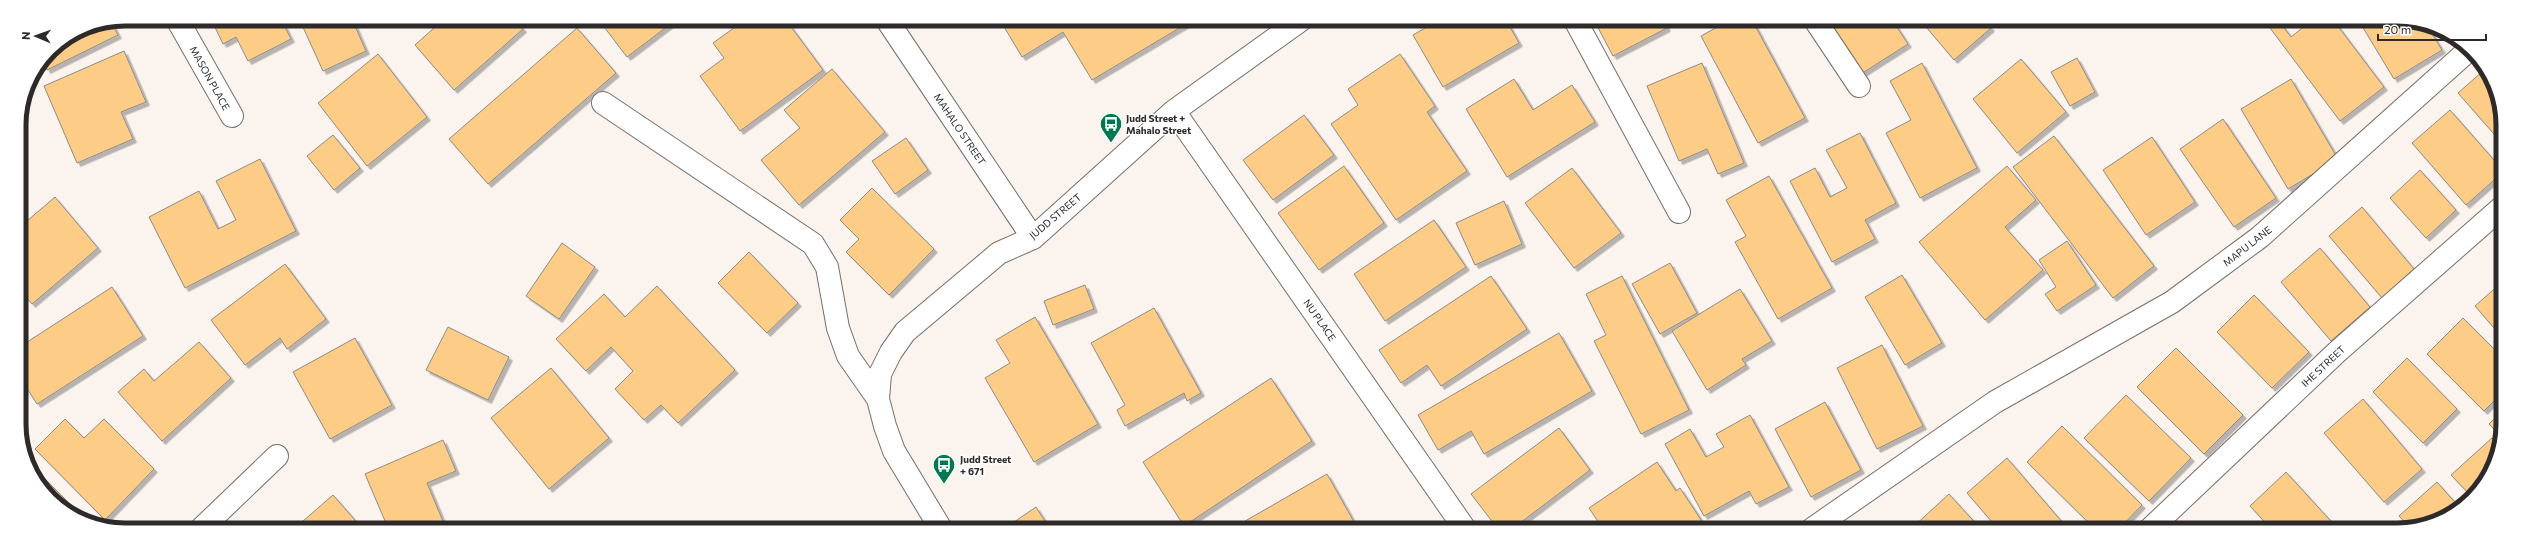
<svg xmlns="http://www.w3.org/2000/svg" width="2522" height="549" font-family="Commissioner,sans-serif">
	<defs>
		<filter id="shadow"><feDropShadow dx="3.5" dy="3.5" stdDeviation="0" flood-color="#0004"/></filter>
	</defs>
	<rect width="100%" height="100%" fill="#fbf3ee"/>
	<path fill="#fdcd88" stroke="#8f8a84" filter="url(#shadow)" d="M 211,19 L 281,19 L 291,39 L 248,61 L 236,37 L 223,44 Z
		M 315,19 L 352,19 L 366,51 L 323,71 L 302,25 Z
		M 444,19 L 515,19 L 523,29 L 454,90 L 415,45 Z
		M 598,19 L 677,19 L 627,57 Z
		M 745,20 L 786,20 L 823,70 L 740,131 L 700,76 L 724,58 L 713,43 Z
		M 1000,20 L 1193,20 L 1092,80 L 1063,32 L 1022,57 Z
		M 1439,20 L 1506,20 L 1519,43 L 1443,87 L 1413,35 Z
		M 1594,20 L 1663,20 L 1667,28 L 1613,56 Z
		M 1730,20 L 1752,20 L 1805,118 L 1758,143 L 1701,36 Z
		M 1827,20 L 1893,21 L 1908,44 L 1861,74 Z
		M 1921,21 L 1985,21 L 1991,28 L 1954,60 Z
		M 2279,21 L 2291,37 L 2311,21 L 2334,21 L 2384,87 L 2340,121 L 2270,28 Z
		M 2359,21 L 2417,21 L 2428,27 L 2442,50 L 2394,79 Z
		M 111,22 L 118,35 L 47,70 L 43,61 L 50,50 L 85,27 Z
		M 577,28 L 616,73 L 488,184 L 449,139 Z
		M 124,51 L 146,102 L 121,112 L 133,139 L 77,163 L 44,86 Z
		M 378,54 L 427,117 L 367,166 L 318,103 Z
		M 1400,54 L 1435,106 L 1427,112 L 1467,171 L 1396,220 L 1331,124 L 1358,105 L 1348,89 Z
		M 2077,58 L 2095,92 L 2070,106 L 2051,72 Z
		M 2021,59 L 2066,112 L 2017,153 L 1973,99 Z
		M 1702,63 L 1744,163 L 1718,174 L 1707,149 L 1679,161 L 1647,86 Z
		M 1922,63 L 1977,168 L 1920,198 L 1886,133 L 1911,120 L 1890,81 Z
		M 832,69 L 885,132 L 799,205 L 761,160 L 800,128 L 784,110 Z
		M 2483,71 L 2501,105 L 2501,142 L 2458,93 Z
		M 1514,79 L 1533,110 L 1572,85 L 1595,122 L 1507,177 L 1466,109 Z
		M 2291,79 L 2338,159 L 2288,189 L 2241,109 Z
		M 2450,110 L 2501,168 L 2501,174 L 2466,205 L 2412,143 Z
		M 1304,115 L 1334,155 L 1273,200 L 1243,160 Z
		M 2223,119 L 2276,198 L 2234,227 L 2180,149 Z
		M 1860,133 L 1896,203 L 1865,220 L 1875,239 L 1832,262 L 1790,181 L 1815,168 L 1830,197 L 1847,188 L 1826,150 Z
		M 333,135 L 360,168 L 334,190 L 307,156 Z
		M 2054,136 L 2154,266 L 2113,298 L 2013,167 Z
		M 2152,137 L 2195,202 L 2146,235 L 2103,170 Z
		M 906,138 L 928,170 L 895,194 L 872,161 Z
		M 260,159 L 296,231 L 185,288 L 149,217 L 199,191 L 218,229 L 236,220 L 216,181 Z
		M 1344,166 L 1384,223 L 1319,270 L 1278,213 Z
		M 2007,166 L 2036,200 L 2005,227 L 2043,270 L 1985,320 L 1919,242 Z
		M 1572,168 L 1621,233 L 1574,268 L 1525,203 Z
		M 2420,170 L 2456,210 L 2426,238 L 2390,198 Z
		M 1769,176 L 1832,288 L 1778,319 L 1735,242 L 1746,236 L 1726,200 Z
		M 872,188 L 934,249 L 889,295 L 846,252 L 859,239 L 840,220 Z
		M 55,197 L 98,248 L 32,304 L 20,290 L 20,259 L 28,252 L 20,242 L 20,227 Z
		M 1504,201 L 1522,244 L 1475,265 L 1456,223 Z
		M 2362,207 L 2414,269 L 2382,298 L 2329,236 Z
		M 1434,220 L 1466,267 L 1385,321 L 1354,274 Z
		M 2067,241 L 2096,285 L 2057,311 L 2045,294 L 2056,287 L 2039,260 Z
		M 562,243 L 595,267 L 559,319 L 526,296 Z
		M 2320,248 L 2370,307 L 2331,341 L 2281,282 Z
		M 749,252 L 798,303 L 767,333 L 718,283 Z
		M 1670,263 L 1697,313 L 1660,334 L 1632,284 Z
		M 285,264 L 326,319 L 287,349 L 280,338 L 245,365 L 211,320 Z
		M 1902,275 L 1942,343 L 1905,365 L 1865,297 Z
		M 1491,276 L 1527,329 L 1441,386 L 1427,365 L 1401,383 L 1379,350 Z
		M 1622,276 L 1689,410 L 1641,434 L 1594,341 L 1606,335 L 1586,294 Z
		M 2501,283 L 2501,336 L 2475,306 Z
		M 1085,285 L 1094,309 L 1053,325 L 1044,301 Z
		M 657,286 L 735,370 L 678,423 L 661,405 L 644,420 L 615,389 L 633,371 L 611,347 L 586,371 L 556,339 L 604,294 L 625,317 Z
		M 112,287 L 143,336 L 37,404 L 21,379 L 21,346 Z
		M 1740,289 L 1772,341 L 1742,359 L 1746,365 L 1707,390 L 1672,331 Z
		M 2254,295 L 2309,352 L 2272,388 L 2217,332 Z
		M 1154,308 L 1201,393 L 1187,401 L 1184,393 L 1125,426 L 1117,410 L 1125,405 L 1091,343 Z
		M 1035,317 L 1098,424 L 1034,462 L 985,378 L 1010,363 L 996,340 Z
		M 2463,318 L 2501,356 L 2501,394 L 2484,411 L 2427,354 Z
		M 448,327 L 509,357 L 488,400 L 426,370 Z
		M 1559,333 L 1592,391 L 1484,454 L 1471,431 L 1438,450 L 1418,415 Z
		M 355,338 L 392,405 L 330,439 L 293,372 Z
		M 199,342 L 231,378 L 162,441 L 118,392 L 144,369 L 154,381 Z
		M 1882,345 L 1923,426 L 1877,449 L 1837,368 Z
		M 2176,348 L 2243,415 L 2204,454 L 2137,387 Z
		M 2407,358 L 2457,409 L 2423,443 L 2373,392 Z
		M 551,368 L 609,438 L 549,489 L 491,418 Z
		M 1271,378 L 1312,441 L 1184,526 L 1143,462 Z
		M 2126,395 L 2191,458 L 2149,501 L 2084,438 Z
		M 2363,399 L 2422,469 L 2384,502 L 2324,433 Z
		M 1825,402 L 1861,470 L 1811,497 L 1775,429 Z
		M 2501,412 L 2501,436 L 2489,424 Z
		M 1750,415 L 1789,487 L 1756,504 L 1749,491 L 1704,516 L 1665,444 L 1690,429 L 1706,457 L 1724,447 L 1716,434 Z
		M 65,419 L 84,438 L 104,419 L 154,469 L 105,520 L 35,449 Z
		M 2062,426 L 2142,505 L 2118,530 L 2096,530 L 2027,462 Z
		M 1559,428 L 1590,470 L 1512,529 L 1498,529 L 1471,494 Z
		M 2492,438 L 2500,447 L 2489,477 L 2472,497 L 2451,475 Z
		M 443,440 L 456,471 L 427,483 L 445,526 L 439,528 L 388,528 L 365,474 Z
		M 2007,458 L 2069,530 L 1998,529 L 1967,493 Z
		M 1657,462 L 1676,491 L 1680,488 L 1707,529 L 1603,529 L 1589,508 Z
		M 33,467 L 81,515 L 50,499 Z
		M 2286,472 L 2339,530 L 2272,530 L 2250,506 Z
		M 1327,474 L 1358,529 L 1233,529 L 1233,528 Z
		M 2437,482 L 2460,508 L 2437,522 L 2410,528 L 2399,516 Z
		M 1949,494 L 1981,529 L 1913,529 L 1912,528 Z
		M 333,495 L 362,528 L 295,528 Z
		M 1036,507 L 1050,529 L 1004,529 Z
		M 1583,522 L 1588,529 L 1573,529 Z
		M 2245,524 L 2250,530 L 2239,530 Z"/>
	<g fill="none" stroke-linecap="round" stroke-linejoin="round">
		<g stroke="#766f6b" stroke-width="24">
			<path id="minor" d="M 177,19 L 232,116
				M 887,20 L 1033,238
				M 1575,20 L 1679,212
				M 1815,20 L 1859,86
				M 603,103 L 813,244 L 827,267 L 838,328 L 848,356 L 878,399
				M 1174,111 L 1465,529
				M 202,528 L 277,456
				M 941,529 L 894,451 L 885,426 L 878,399 L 880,374 L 891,352 L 905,332 L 999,253 L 1033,238 L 1174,111 L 1301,20
				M 1812,529 L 1995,402 L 2172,302 L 2260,237 L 2470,49
				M 2149,530 L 2337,352 L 2501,208"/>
		</g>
		<use href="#minor" stroke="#fff" stroke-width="22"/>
	</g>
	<defs>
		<g id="bus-pin" transform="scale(1.15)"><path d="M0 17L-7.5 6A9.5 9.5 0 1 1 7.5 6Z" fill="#037752" stroke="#fff"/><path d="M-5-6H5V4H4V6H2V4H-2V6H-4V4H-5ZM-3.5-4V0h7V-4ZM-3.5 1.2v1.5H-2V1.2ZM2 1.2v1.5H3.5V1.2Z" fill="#fff"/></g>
	</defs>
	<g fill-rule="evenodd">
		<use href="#bus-pin" x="1111" y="124"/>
		<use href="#bus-pin" x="944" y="465"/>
	</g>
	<g text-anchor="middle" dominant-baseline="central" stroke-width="3" stroke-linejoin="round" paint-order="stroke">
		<g font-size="10" fill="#2d2a29" stroke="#fff">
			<text transform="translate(210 78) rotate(61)">MASON PLACE</text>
			<text transform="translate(960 129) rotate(56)">MAHALO STREET</text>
			<text transform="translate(1055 216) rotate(-40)">JUDD STREET</text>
			<text transform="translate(2247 246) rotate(-38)">MAPU LANE</text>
			<text transform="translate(1320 320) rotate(55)">NU PLACE</text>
			<text transform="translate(2323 366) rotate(-43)">IHE STREET</text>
		</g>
		<g font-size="10" font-weight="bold" fill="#2d2a29" stroke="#fff" text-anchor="start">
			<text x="1126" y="118">Judd Street +<tspan x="1126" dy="12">Mahalo Street</tspan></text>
			<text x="960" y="459">Judd Street<tspan x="960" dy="12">+ 671</tspan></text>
		</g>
	</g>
	<path d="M0 0H2522V549H0ZM125 26H2397A99 99 0 0 1 2496 125V424A99 99 0 0 1 2397 523H125A99 99 0 0 1 26 424V125A99 99 0 0 1 125 26Z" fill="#fff" fill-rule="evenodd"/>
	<path fill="none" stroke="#2d2a29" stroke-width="5" d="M125 26H2397A99 99 0 0 1 2496 125V424A99 99 0 0 1 2397 523H125A99 99 0 0 1 26 424V125A99 99 0 0 1 125 26Z"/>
	<g transform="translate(36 36) rotate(272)" stroke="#ffffff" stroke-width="3" paint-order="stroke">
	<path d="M0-3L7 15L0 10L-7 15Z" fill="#2d2a29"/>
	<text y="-6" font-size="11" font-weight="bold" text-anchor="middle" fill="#2d2a29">N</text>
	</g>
	<path d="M2378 34v6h108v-6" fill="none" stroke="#2d2a29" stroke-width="2"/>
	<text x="2384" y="34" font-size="12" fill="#2d2a29" stroke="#ffffff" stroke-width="3" paint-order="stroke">20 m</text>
</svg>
